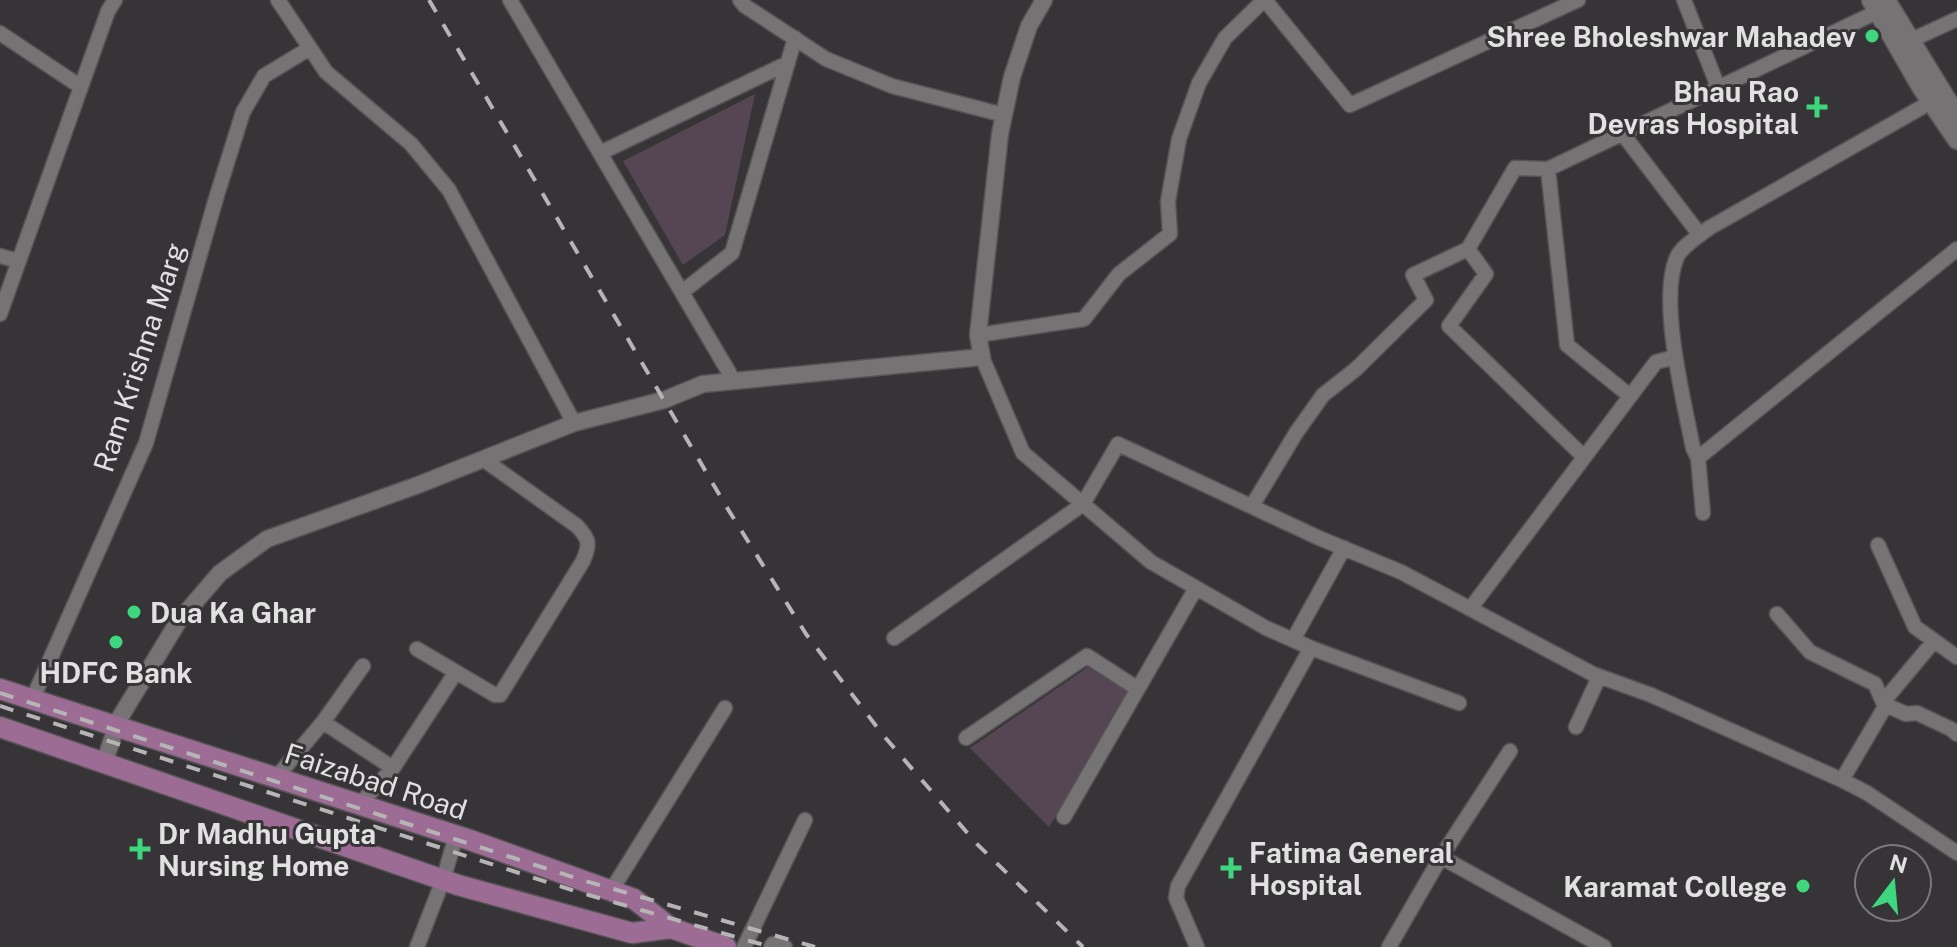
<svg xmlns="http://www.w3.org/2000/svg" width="1957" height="947" font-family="'Public Sans',sans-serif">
	<rect width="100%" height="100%" fill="#363436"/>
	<path fill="#564653" d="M 755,94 L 725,235 L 683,265 L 623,161 Z
		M 1088,667 L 1131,694 L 1049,827 L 970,748 Z"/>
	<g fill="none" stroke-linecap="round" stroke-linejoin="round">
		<g stroke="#555354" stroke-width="17">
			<path id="minor" d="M 278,0 L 326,72 L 411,144 L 449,190 L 574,423
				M 510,0 L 734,381
				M 740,0 L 745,6 L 826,59 L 892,86 L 1004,115
				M 1265,0 L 1350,105 L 1578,0
				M 1684,0 L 1718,87
				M 0,33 L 81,87
				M 1903,44 L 1957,19
				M 1622,133 L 1700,235
				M 600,153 L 788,63
				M 1548,169 L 1567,345 L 1630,396
				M 1468,249 L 1486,274 L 1449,326 L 1584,457
				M 0,256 L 19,261
				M 682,292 L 732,253 L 795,38
				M 0,314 L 108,11 L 115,0
				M 978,335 L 1084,319 L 1119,274 L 1170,234 L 1168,201 L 1179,139 L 1199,83 L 1225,38 L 1264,0
				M 982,357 L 1023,453 L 1151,562 L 1266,628 L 1311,648 L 1459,703
				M 1698,458 L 1957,249
				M 1252,506 L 1296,433 L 1323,395 L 1356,369 L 1426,300 L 1413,275 L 1468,249 L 1515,168 L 1548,169 L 1885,8
				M 1703,513 L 1698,458 L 1693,448 C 1684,401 1658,300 1677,257 C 1682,246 1699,236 1709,228 L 1938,98
				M 1878,545 L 1915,627 L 1957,657
				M 1470,609 L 1656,362 L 1675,357
				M 1777,614 L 1810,652 L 1875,684 L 1883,702 L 1886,705 L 1842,780
				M 894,638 L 1083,504 L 1118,444 L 1319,538 L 1401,572 L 1593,674 L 1651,695 L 1842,780 L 1867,793 L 1957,853
				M 1293,640 L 1344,548
				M 417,649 L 495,695 L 500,695 L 583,561 C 590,544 590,540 577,526 L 483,459
				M 32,700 L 146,443 L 217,195 L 243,112 L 264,76 L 310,48
				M 1883,702 L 1934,641
				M 1886,705 L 1906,714 L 1917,713 L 1951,729 L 1957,734
				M 323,722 L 393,768
				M 1576,727 L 1599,677
				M 966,738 L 1087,656 L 1138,689
				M 275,779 L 323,722 L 363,666
				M 358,806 L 393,768 L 456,672
				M 1064,817 L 1196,588
				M 1441,857 L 1604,947
				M 611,891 L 725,708
				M 417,947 L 443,880 L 456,836
				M 744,947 L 805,820
				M 771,947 L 773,944 L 785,947
				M 1197,947 L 1176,898 L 1178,886 L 1311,648
				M 1389,947 L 1441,857 L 1510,751"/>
		</g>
		<g stroke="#555354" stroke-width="19">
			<path id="tertiary" d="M 104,763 L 119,719 L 178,622 L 220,573 L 267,539 L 418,485 L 574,423 L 664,400 L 703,384 L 982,357 L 978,335 L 1000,134 L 1012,77 L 1029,26 L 1044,0"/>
		</g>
		<g stroke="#555354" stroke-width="21">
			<path id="secondary" d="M 1871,0 L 1921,87 L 1957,140
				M 1886,0 L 1957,116"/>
		</g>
		<g stroke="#555354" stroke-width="23">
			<path id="primary" d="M 0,689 L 470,840 L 634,899 L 671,928 L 726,947
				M 0,727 L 458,885 L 632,933 L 671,928"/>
		</g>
		<use href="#minor" stroke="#767375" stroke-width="14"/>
		<use href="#tertiary" stroke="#767375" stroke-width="16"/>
		<use href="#secondary" stroke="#767375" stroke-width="18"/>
		<use href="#primary" stroke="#9c6c95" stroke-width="20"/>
		<path stroke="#b6b5b6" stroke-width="4" stroke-dasharray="14 14" stroke-linecap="butt" d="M 429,0 L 726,506 L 806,634 L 883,735 L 976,843 L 1083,947
			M 0,693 L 582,880 L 815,947
			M 0,706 L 578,892 L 771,947"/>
	</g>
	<g fill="#3fd77d" stroke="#363436" stroke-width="3">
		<circle cx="1872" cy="36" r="8"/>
		<path d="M1813 95h8v8h8v8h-8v8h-8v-8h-8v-8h8z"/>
		<circle cx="134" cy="612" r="8"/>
		<circle cx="116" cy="642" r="8"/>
		<path d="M136 837h8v8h8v8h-8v8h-8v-8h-8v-8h8z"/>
		<path d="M1227 856h8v8h8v8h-8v8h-8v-8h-8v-8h8z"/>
		<circle cx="1803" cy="886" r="8"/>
	</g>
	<g text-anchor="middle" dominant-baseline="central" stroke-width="6" stroke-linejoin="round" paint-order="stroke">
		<g font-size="28" font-weight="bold" fill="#e2e1e2" stroke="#363436" text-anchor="end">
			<text x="1856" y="36">Shree Bholeshwar Mahadev</text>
			<text x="1799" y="91">Bhau Rao<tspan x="1799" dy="32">Devras Hospital</tspan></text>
			<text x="150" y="612" text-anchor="start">Dua Ka Ghar</text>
			<text x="116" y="672" text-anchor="middle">HDFC Bank</text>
			<text x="158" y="833" text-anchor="start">Dr Madhu Gupta<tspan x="158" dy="32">Nursing Home</tspan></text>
			<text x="1249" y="852" text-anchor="start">Fatima General<tspan x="1249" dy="32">Hospital</tspan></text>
			<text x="1787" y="886">Karamat College</text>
		</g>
		<g font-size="28" fill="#e2e1e2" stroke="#363436">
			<text transform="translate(139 357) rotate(-72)">Ram Krishna Marg</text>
			<text transform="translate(376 781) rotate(18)">Faizabad Road</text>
		</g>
	</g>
	<g transform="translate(1893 883) rotate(16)"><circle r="38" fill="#363436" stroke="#7b797b" stroke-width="2"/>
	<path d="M0-6L14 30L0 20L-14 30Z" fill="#3fd77d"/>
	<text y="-12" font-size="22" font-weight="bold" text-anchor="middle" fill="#e2e1e2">N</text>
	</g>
</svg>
